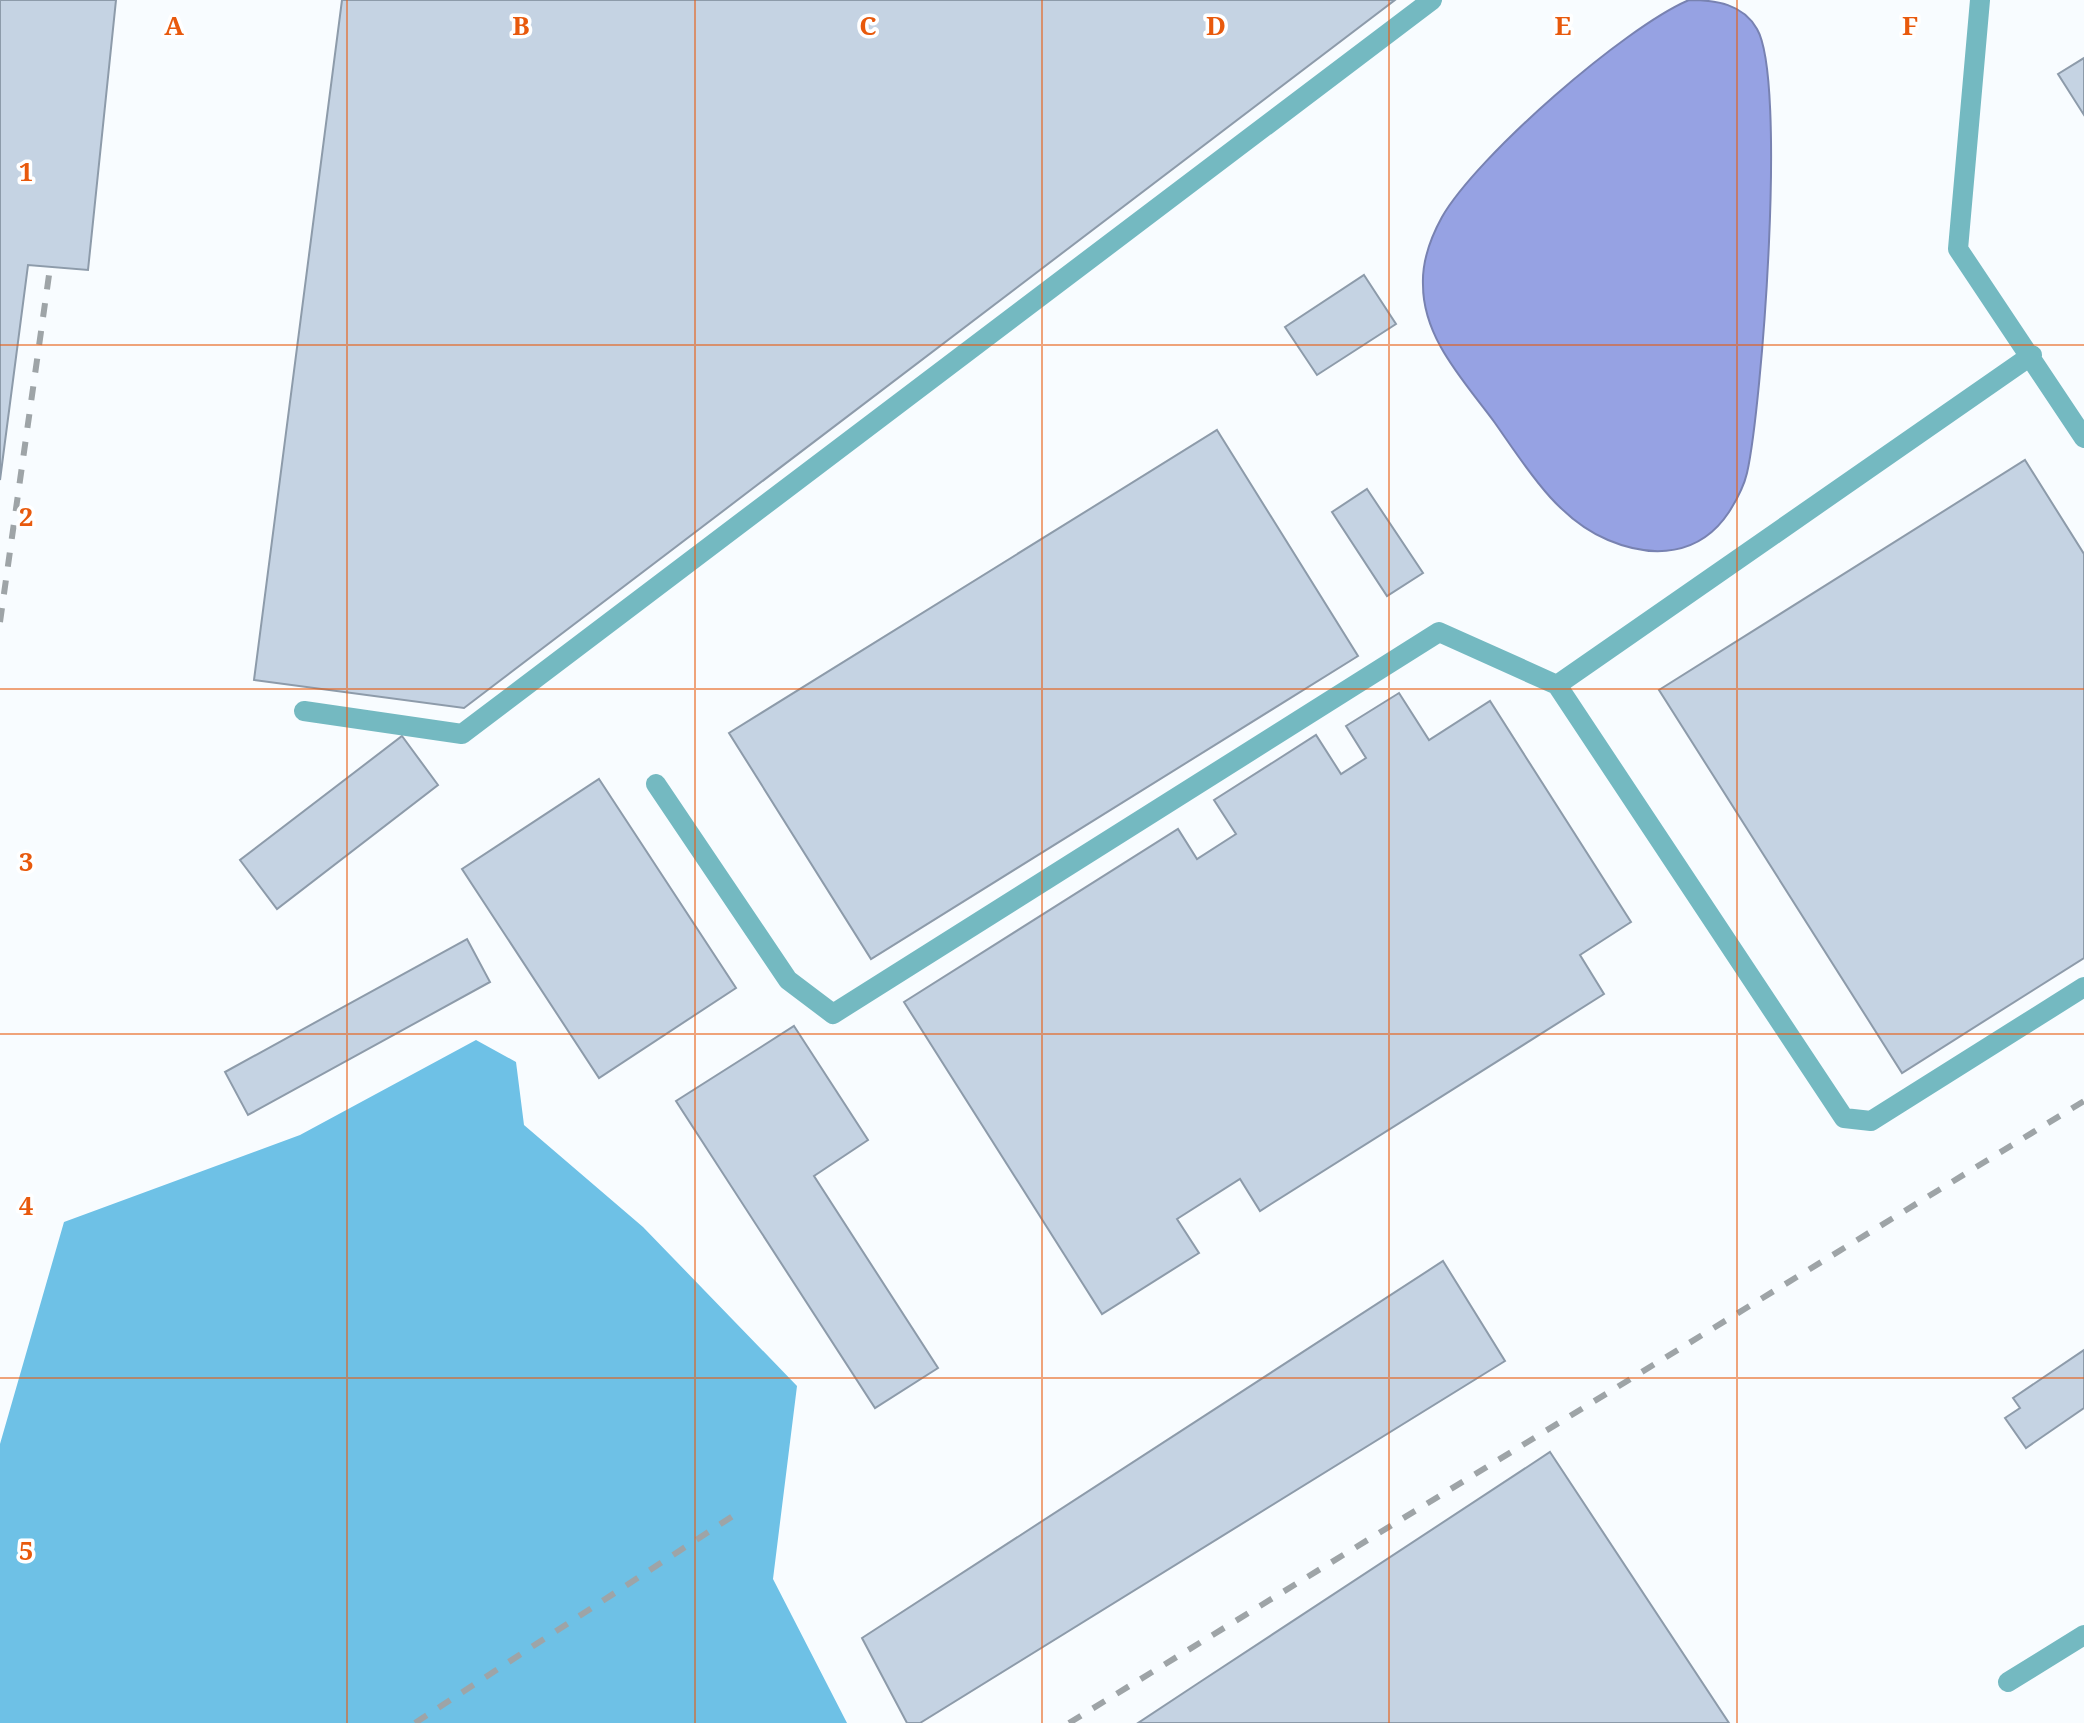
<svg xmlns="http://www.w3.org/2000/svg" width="2084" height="1723" font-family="'Noto Serif',serif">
	<rect width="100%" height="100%" fill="#f8fcff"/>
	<path fill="#6ec1e6" d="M 476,1040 L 516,1062 L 524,1125 L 643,1227 L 797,1386 L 773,1579 L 847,1723 L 0,1723 L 0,1444 L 64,1222 L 300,1135 Z"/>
	<path fill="#96a2e3" stroke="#7882b1" stroke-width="2" d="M 1689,0 C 1716,0 1743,4 1757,29 C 1787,80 1762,406 1747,473 C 1744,486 1736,501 1729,512 C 1700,556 1653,559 1608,540 C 1557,519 1526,467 1495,423 C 1465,382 1423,339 1423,285 C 1422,262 1431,237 1442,217 C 1477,156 1625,27 1689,0 Z"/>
	<path fill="#c5d3e3" stroke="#8d9baa" stroke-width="2" d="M 0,0 L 116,0 L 88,270 L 28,265 L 0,480 Z
		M 342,0 L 1395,0 L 464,708 L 254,680 Z
		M 2084,58 L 2084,115 L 2058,74 Z
		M 1364,275 L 1396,324 L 1317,375 L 1285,327 Z
		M 1217,430 L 1358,656 L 871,959 L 729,733 Z
		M 2025,460 L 2084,554 L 2084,958 L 1902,1073 L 1659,690 Z
		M 1367,489 L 1423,573 L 1387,596 L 1332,512 Z
		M 1399,693 L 1429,740 L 1490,701 L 1631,922 L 1580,955 L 1604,994 L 1260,1211 L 1240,1179 L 1177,1219 L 1199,1253 L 1102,1314 L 904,1002 L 1178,829 L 1197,859 L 1236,834 L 1214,800 L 1316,735 L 1341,774 L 1366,758 L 1346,726 Z
		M 402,736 L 438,785 L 277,909 L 240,860 Z
		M 599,779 L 736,988 L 599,1078 L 462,869 Z
		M 467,939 L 490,982 L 248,1115 L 225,1072 Z
		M 794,1026 L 868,1140 L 814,1176 L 938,1368 L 875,1408 L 676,1101 Z
		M 1443,1261 L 1505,1361 L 920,1723 L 907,1723 L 862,1638 Z
		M 2084,1350 L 2084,1408 L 2026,1448 L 2005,1418 L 2020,1408 L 2013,1398 Z
		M 1550,1452 L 1729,1723 L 1138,1723 L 1200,1682 Z"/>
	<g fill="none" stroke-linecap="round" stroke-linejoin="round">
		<path stroke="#74b9c1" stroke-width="20" d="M 1980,0 L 1958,249 L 2084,438
			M 1557,685 L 1844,1118 L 1871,1121 L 2084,987
			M 304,711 L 462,734 L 1432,0
			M 656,784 L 788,980 L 833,1014 L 1439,632 L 1557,685 L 2032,355
			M 2008,1682 L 2084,1635"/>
		<path stroke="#9ea4a7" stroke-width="6" stroke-dasharray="14 14" stroke-linecap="butt" d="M 0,622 L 50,268
			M 415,1723 L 739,1512
			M 1069,1723 L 2084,1101"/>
	</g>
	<path fill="none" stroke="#e8590c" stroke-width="2" stroke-opacity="0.55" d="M 347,0 L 347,1723M 695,0 L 695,1723M 1042,0 L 1042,1723M 1389,0 L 1389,1723M 1737,0 L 1737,1723M 0,345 L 2084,345M 0,689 L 2084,689M 0,1034 L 2084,1034M 0,1378 L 2084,1378"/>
	<g font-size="26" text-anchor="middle" font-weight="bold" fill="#e8590c" stroke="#fff" stroke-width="7" stroke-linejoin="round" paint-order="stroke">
		<text x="174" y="35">A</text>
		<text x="521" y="35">B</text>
		<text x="868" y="35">C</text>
		<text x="1216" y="35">D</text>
		<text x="1563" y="35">E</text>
		<text x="1910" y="35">F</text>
		<text x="26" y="181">1</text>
		<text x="26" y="526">2</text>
		<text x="26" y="871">3</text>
		<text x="26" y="1215">4</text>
		<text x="26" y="1560">5</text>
	</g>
</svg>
